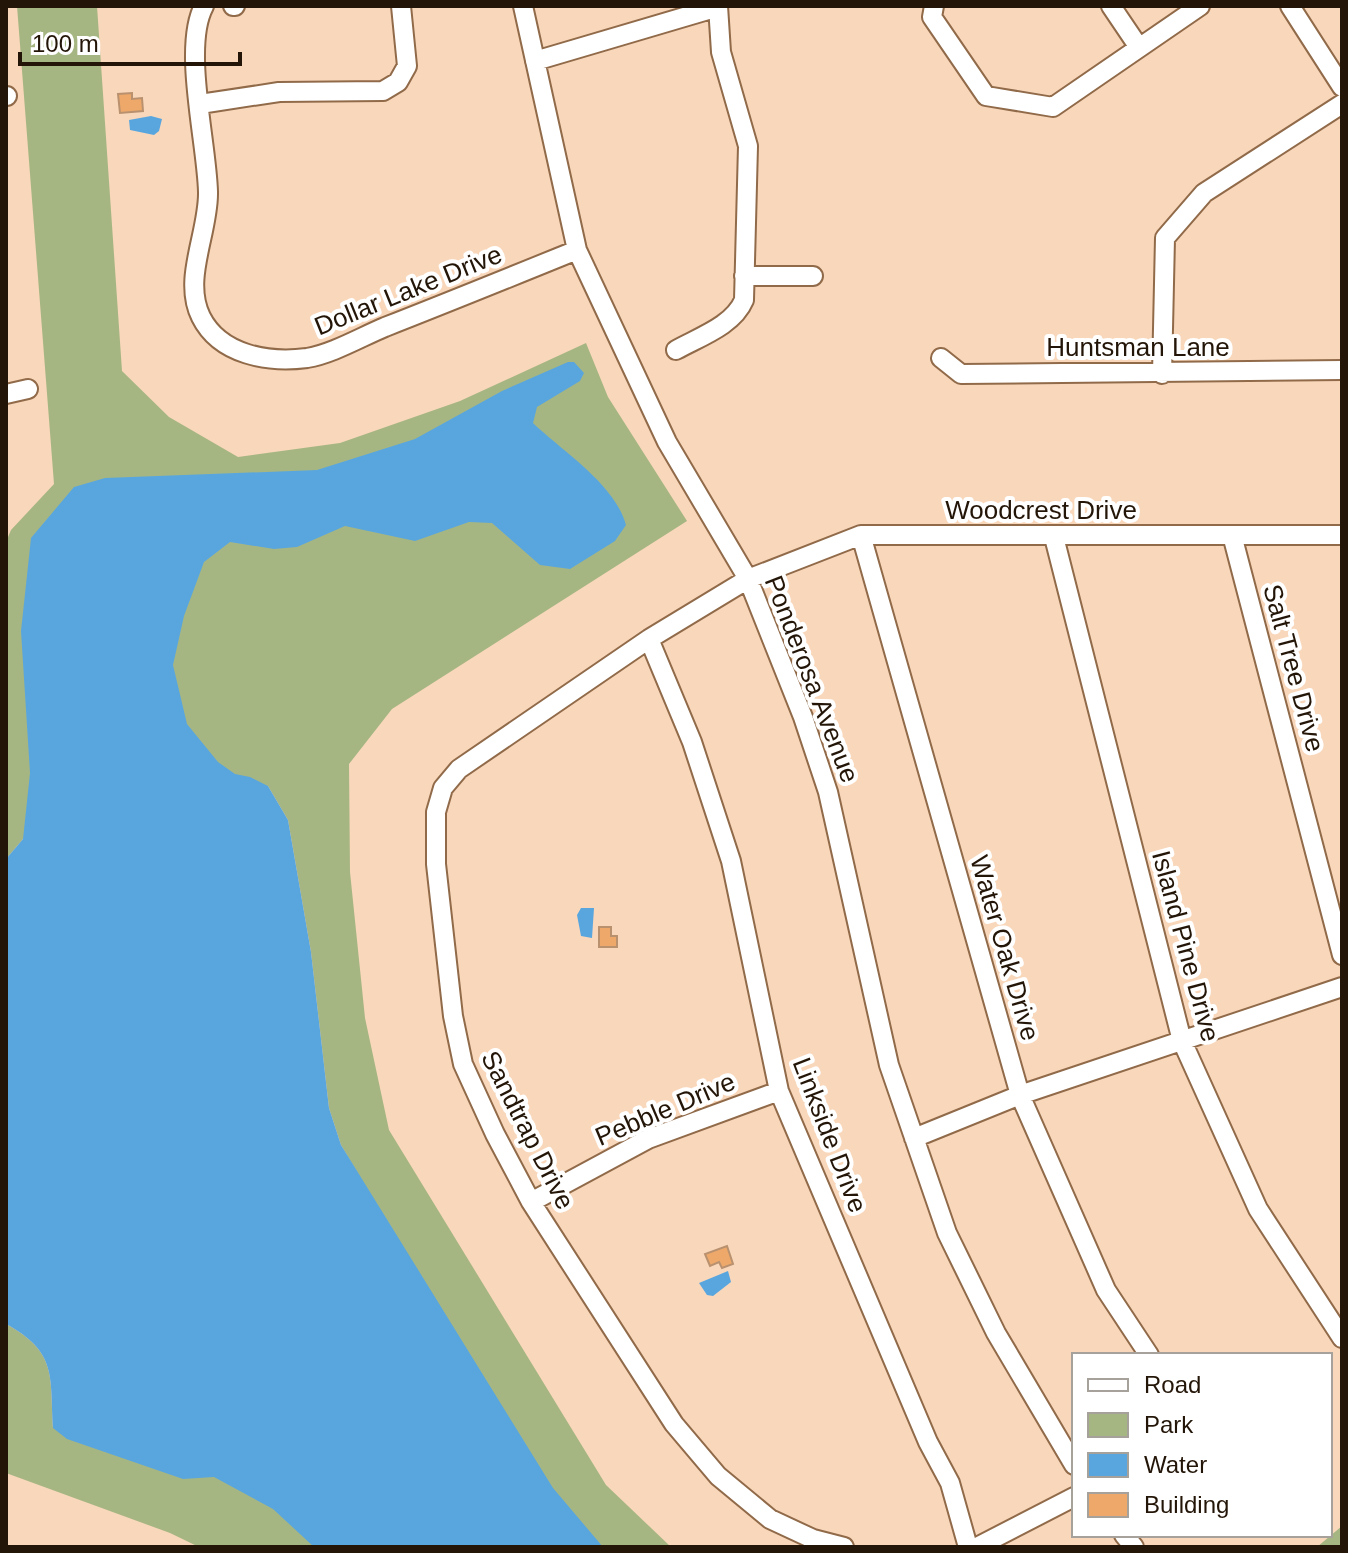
<svg xmlns="http://www.w3.org/2000/svg" width="1348" height="1553" font-family="Helvetica,sans-serif">
	<rect width="100%" height="100%" fill="#f9d7bb"/>
	<path fill="#a6b682" d="M 17,6 L 97,6 L 122,371 L 169,417 L 238,457 L 340,443 L 460,401 L 586,343 L 608,397 L 687,521 L 392,709 L 349,764 L 350,872 L 365,1018 L 389,1130 L 606,1485 L 671,1547 L 199,1547 L 170,1533 L 6,1473 L 6,1324 C 57,1352 50,1375 53,1428 L 366,1187 L 341,1145 L 329,1108 L 311,952 L 288,820 L 268,786 L 23,839 L 6,859 L 6,542 L 11,530 L 54,484 Z
		M 1342,1526 L 1342,1547 L 1317,1547 Z"/>
	<path fill="#59a6df" d="M 151,116 L 162,119 L 159,131 L 154,135 L 130,130 L 129,120 Z
		M 568,362 L 574,362 L 584,373 L 580,381 L 537,407 L 533,423 C 562,451 615,484 626,525 L 615,541 L 570,569 L 540,565 L 492,523 L 469,522 L 415,541 L 345,526 L 297,547 L 274,549 L 230,542 L 204,562 L 184,616 L 173,665 L 187,724 L 218,762 L 235,774 L 250,777 L 268,786 L 288,820 L 311,952 L 329,1108 L 341,1145 L 553,1488 L 603,1547 L 314,1547 L 273,1509 L 214,1477 L 183,1479 L 67,1439 L 53,1428 C 50,1375 57,1352 6,1324 L 6,859 L 23,839 L 30,773 L 21,631 L 31,538 L 74,487 L 105,478 L 317,470 L 415,439 L 502,391 Z
		M 581,908 L 594,908 L 592,938 L 581,936 L 577,915 Z
		M 728,1271 L 731,1282 L 713,1296 L 707,1295 L 699,1283 Z"/>
	<path fill="#eea96a" stroke="#b9916f" stroke-width="2" d="M 132,93 L 132,99 L 142,98 L 143,111 L 120,113 L 118,94 Z
		M 599,927 L 611,927 L 611,936 L 617,936 L 617,947 L 599,947 Z
		M 727,1246 L 733,1264 L 722,1268 L 719,1262 L 710,1266 L 705,1254 Z"/>
	<g fill="none" stroke-linecap="round" stroke-linejoin="round">
		<g stroke="#906a49" stroke-width="22">
			<path id="minor" d="M 204,6 C 182,47 207,143 208,192 C 209,232 182,279 201,317 C 220,355 268,363 307,358 C 332,354 361,337 385,327 C 449,302 513,276 577,250
				M 233,6 L 235,6
				M 523,6 L 577,250 L 667,442 L 748,579 L 803,717 L 828,792 L 889,1065 L 947,1233 L 996,1333 L 1074,1465
				M 934,6 L 932,17 L 986,96 L 1053,107 L 1200,6
				M 1111,6 L 1138,46
				M 1290,6 L 1342,87
				M 535,61 L 718,7
				M 6,96 L 7,96
				M 200,104 L 279,92 L 383,91 L 398,82 L 407,66 L 401,6
				M 744,276 L 813,276
				M 676,350 C 699,337 733,326 744,300 L 748,146 L 721,52 L 718,6
				M 941,358 L 961,374 L 1342,370
				M 1162,374 L 1165,238 L 1204,193 L 1342,104
				M 6,394 L 28,389
				M 861,535 L 1020,1095 L 1106,1290 L 1149,1355
				M 1232,535 L 1342,955
				M 1054,537 L 1182,1041 L 1258,1209 L 1342,1338
				M 649,639 L 692,742 L 731,861 L 779,1091 L 928,1442 L 950,1483 L 968,1547
				M 914,1138 L 1020,1095 L 1342,987
				M 531,1202 L 648,1139 L 779,1091
				M 1124,1535 L 1134,1547
				M 844,1547 L 813,1539 L 770,1519 L 718,1476 L 674,1424 L 531,1202 L 495,1134 L 463,1064 L 453,1016 L 436,864 L 436,812 L 443,788 L 459,769 L 649,639 L 748,579 L 861,535 L 1342,535
				M 977,1547 L 1074,1497"/>
		</g>
		<use href="#minor" stroke="#fff" stroke-width="18"/>
	</g>
	<g text-anchor="middle" dominant-baseline="central" stroke-width="8" stroke-linejoin="round" paint-order="stroke">
		<g font-size="26" fill="#231507" stroke="#fff">
			<text transform="translate(408 290) rotate(-22)">Dollar Lake Drive</text>
			<text x="1138" y="347">Huntsman Lane</text>
			<text x="1041" y="510">Woodcrest Drive</text>
			<text transform="translate(1294 668) rotate(75)">Salt Tree Drive</text>
			<text transform="translate(812 679) rotate(69)">Ponderosa Avenue</text>
			<text transform="translate(1186 946) rotate(75)">Island Pine Drive</text>
			<text transform="translate(1005 948) rotate(74)">Water Oak Drive</text>
			<text transform="translate(665 1109) rotate(-23)">Pebble Drive</text>
			<text transform="translate(528 1130) rotate(63)">Sandtrap Drive</text>
			<text transform="translate(830 1135) rotate(69)">Linkside Drive</text>
		</g>
	</g>
	<rect width="1348" height="1553" fill="none" stroke="#231507" stroke-width="16"/>
	<rect x="1072" y="1353" width="260" height="184" fill="#ffffff" stroke="#a7a19c" stroke-width="2"/>
	<rect x="1088" y="1379" width="40" height="12" fill="#ffffff" stroke="#a7a19c" stroke-width="2"/>
	<text x="1144" y="1393" font-size="24" fill="#231507">Road</text>
	<rect x="1088" y="1413" width="40" height="24" fill="#a6b682" stroke="#a7a19c" stroke-width="2"/>
	<text x="1144" y="1433" font-size="24" fill="#231507">Park</text>
	<rect x="1088" y="1453" width="40" height="24" fill="#59a6df" stroke="#a7a19c" stroke-width="2"/>
	<text x="1144" y="1473" font-size="24" fill="#231507">Water</text>
	<rect x="1088" y="1493" width="40" height="24" fill="#eea96a" stroke="#a7a19c" stroke-width="2"/>
	<text x="1144" y="1513" font-size="24" fill="#231507">Building</text>
	<path d="M20 52v12h220v-12" fill="none" stroke="#231507" stroke-width="4"/>
	<text x="32" y="52" font-size="24" fill="#231507" stroke="#ffffff" stroke-width="6" paint-order="stroke">100 m</text>
</svg>
